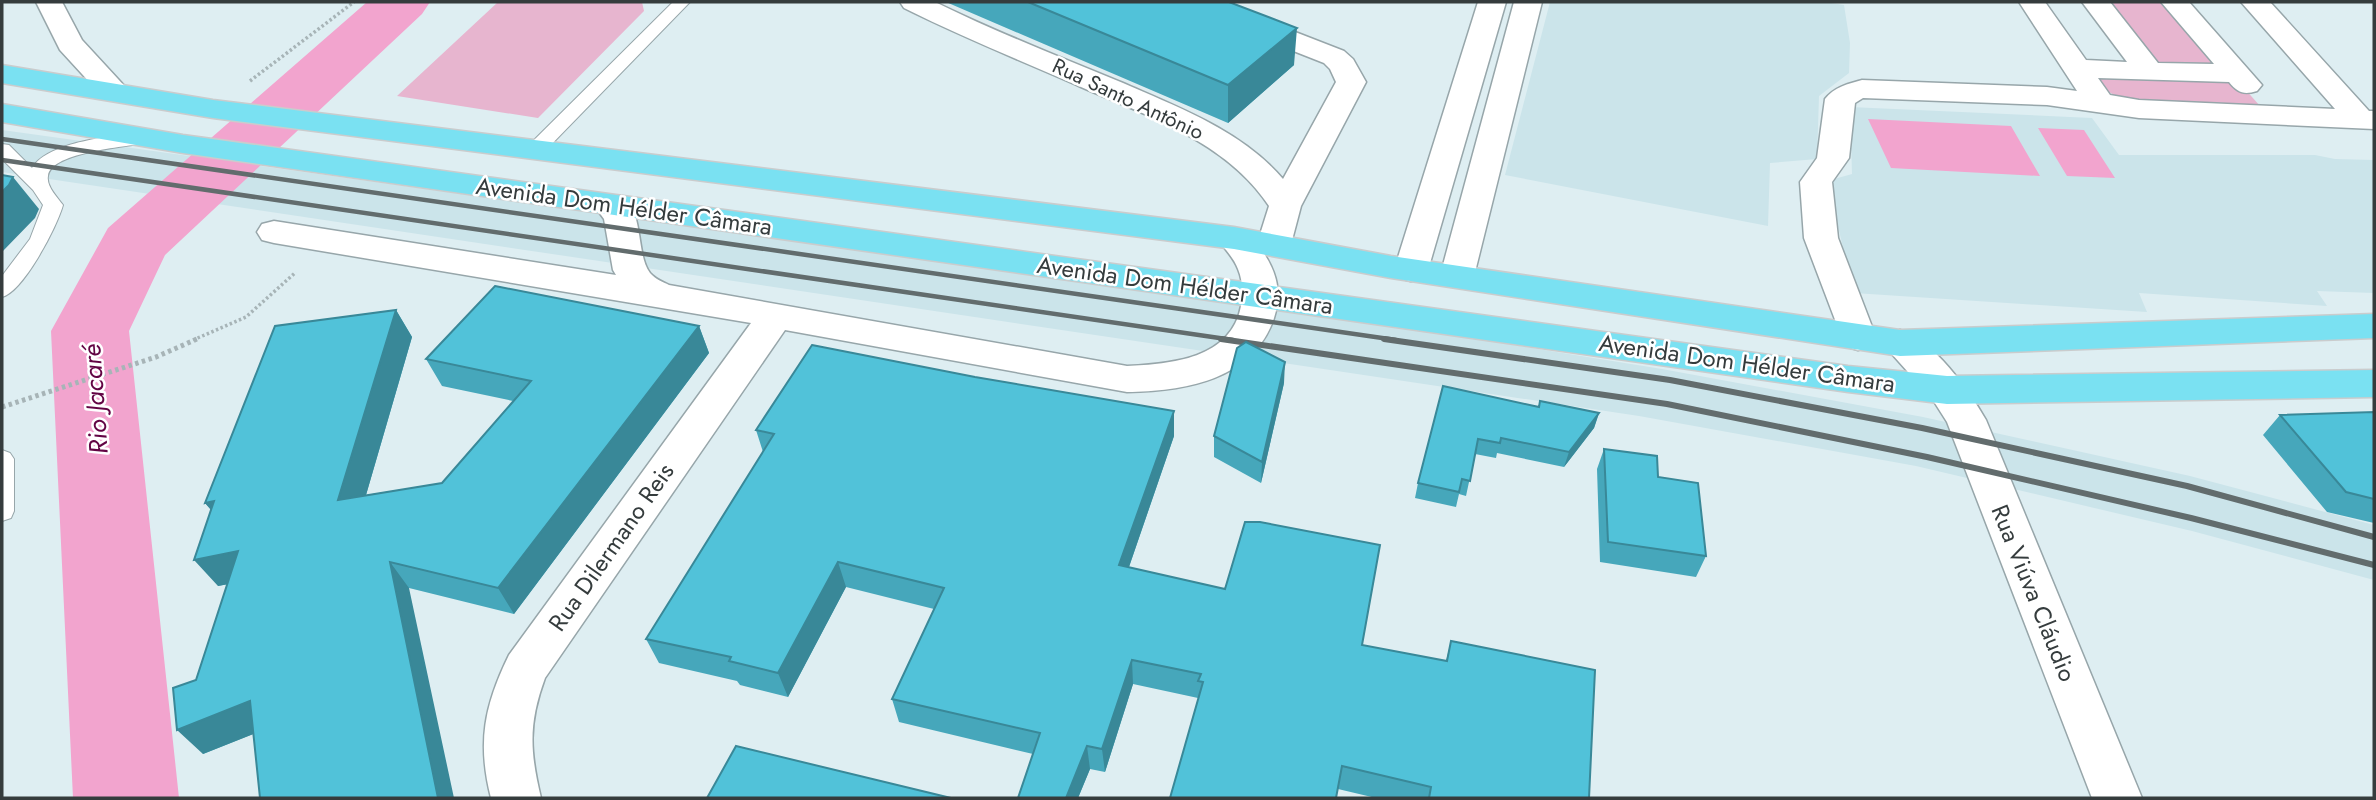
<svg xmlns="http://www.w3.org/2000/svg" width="2376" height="800" font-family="Jost,sans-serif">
	<rect width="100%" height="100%" fill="#deeef2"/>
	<path fill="#cbe4ea" d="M 1550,2 L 1825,2 L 1844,5 L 1850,43 L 1849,73 L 1819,96 L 1817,159 L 1770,163 L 1768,226 L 1505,175 Z
		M 1850,107 L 2092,118 L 2119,155 L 2315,155 L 2335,159 L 2374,160 L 2374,293 L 2317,291 L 2327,306 L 2139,293 L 2147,312 L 1854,293 L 1827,181 L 1852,174 Z
		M 2,130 L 1296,310 L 1662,369 L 1923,417 L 2190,476 L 2374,525 L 2374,580 L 2192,531 L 1916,466 L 1639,416 L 2,172 Z"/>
	<path fill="#e7b5cf" d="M 498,2 L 642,2 L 644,11 L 538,118 L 397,96 Z
		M 2105,2 L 2163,2 L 2220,66 L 2160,66 L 2149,60 Z
		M 2094,73 L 2236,79 L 2260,106 L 2122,99 L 2107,91 Z"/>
	<path fill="#f2a4ce" d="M 1868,119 L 2011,126 L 2040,176 L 1891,168 Z
		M 2038,128 L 2084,130 L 2115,178 L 2067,176 Z"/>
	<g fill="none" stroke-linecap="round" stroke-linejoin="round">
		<path fill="#f2a4ce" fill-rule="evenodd" d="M 367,2 L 430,2 L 422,14 L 165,255 L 129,331 L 179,798 L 73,798 L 51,331 L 108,228 Z"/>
		<g stroke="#97a6aa" stroke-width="2">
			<path id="lane" d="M 673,2 L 690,2 L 543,153 L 529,153 L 527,149 L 529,145 Z
				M 144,132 L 150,134 L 153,138 L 150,142 C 131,147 51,151 48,176 C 46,186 57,197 63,205 C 57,227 23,292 2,297 L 2,276 L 30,239 L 43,205 L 33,190 L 2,159 L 2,144 L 9,145 L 32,168 C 49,141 114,136 144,132 Z
				M 2,450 L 10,453 L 14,459 L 14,511 L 11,518 L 2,521 Z"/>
		</g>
		<g stroke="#97a6aa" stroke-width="3">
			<path id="street" d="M 900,2 L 935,2 C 996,32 1060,57 1123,83 C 1180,108 1242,131 1283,179 L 1336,82 L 1330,69 L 1324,63 L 1184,8 L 1180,2 L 1218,2 L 1344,51 L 1353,59 L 1366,82 L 1301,206 L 1291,244 L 1286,252 L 1274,255 L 1263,252 C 1277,273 1282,293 1274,318 C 1253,380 1185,391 1127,392 L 785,330 L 545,678 C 528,724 530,752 541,798 L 491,798 C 477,743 484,706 509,655 L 751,323 L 274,243 L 262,240 L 257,232 L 262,224 L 274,221 L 616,275 L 613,270 L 604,219 L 593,204 L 597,197 C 650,184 632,250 650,273 C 655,279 663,282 669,285 L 1127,366 C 1171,364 1231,359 1241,306 C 1243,294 1243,281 1238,269 C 1234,258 1224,248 1217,238 L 1222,230 C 1240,226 1246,230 1257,244 L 1269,206 C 1227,142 1148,116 1081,87 C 1022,61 962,37 904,8 Z
				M 1478,2 L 1506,2 L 1428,270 L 1423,278 L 1411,281 L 1399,278 L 1394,270 Z
				M 1514,2 L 1542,2 L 1474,276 L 1469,284 L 1457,287 L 1445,284 L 1440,276 Z
				M 2019,2 L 2045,2 L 2086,60 L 2127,62 L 2082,2 L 2110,2 L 2158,63 L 2214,64 L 2161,2 L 2189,2 L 2262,85 L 2257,91 C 2244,95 2238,93 2229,82 L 2098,78 L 2110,95 L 2139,100 L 2335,109 L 2241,2 L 2270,2 L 2369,111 L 2374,111 L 2374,129 L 2139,118 L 2047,105 L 1863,98 L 1855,103 L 1849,158 L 1832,182 L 1838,238 L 1876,337 L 1871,346 L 1858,350 L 1845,346 L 1804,238 L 1800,182 L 1817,158 L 1825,99 C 1834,87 1848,84 1862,80 L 2047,87 L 2077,91 Z"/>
		</g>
		<g stroke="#97a6aa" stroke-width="3">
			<path id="secondary" d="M 36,2 L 62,2 L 82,40 L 130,92 L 126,98 L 115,101 L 104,98 L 60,50 Z
				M 1900,330 C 1933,340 1969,390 1986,420 L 2142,798 L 2092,798 L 1947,422 L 1933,400 L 1882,343 L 1887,334 Z"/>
		</g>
		<g stroke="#cacccd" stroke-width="3">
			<path id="primary" d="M 2,65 L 213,100 L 1234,227 L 1391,256 L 1900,330 L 2374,314 L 2374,338 L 1900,356 L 1391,278 L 1234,249 L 213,118 L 2,83 Z
				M 2,104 L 183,135 L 1848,366 L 1947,376 L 2374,370 L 2374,397 L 1947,404 L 1848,392 L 183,153 L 2,122 Z"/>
		</g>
		<path stroke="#a7b4b7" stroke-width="3.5" stroke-dasharray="2.5 2.5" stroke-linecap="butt" d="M 250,81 L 354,2
			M 193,340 L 246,317 L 296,272"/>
		<path stroke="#a7b4b7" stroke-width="5" stroke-dasharray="3.5 3.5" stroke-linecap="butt" d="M 2,407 L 156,357 L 197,339"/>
		<use href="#lane" fill="#fff" fill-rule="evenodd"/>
		<use href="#street" fill="#fff" fill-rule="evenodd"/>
		<use href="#secondary" fill="#fff" fill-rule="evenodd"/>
		<use href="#primary" fill="#7ae1f2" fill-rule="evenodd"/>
		<path stroke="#626c6d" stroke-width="4.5" d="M 2,139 L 1396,340
			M 2,160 L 1233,340"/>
		<path stroke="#626c6d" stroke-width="6" d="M 1221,339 L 1667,404 L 1927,457 L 2191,518 L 2374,565
			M 1384,339 L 1670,380 L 1922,428 L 2187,486 L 2374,537"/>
	</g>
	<path fill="#46a7bb" d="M 946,2 L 1229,2 L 1294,65 L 1228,123 Z
		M 396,310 L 412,337 L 366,495 L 442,483 L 513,401 L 442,386 L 426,359 L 699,326 L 709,353 L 514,614 L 409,588 L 253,734 L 203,754 L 196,680 L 228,584 L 218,586 L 211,510 L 205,503 Z
		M 975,377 L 1174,411 L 1174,436 L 1129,567 L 1362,645 L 1446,661 L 1451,641 L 1589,798 L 1376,798 L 1338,789 L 1198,698 L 1133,684 L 1105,772 L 1090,769 L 1078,798 L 1018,798 L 1033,754 L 899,722 L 892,699 L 934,609 L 846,587 L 788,697 L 740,685 L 737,681 L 659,663 L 646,639 L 763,452 L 756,430 Z
		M 1284,383 L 1261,483 L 1214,457 L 1214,436 Z
		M 1443,386 L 1539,407 L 1599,413 L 1594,428 L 1564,467 L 1497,453 L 1496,458 L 1475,454 L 1466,496 L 1459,494 L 1456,507 L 1415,498 L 1418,483 Z
		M 2374,412 L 2374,523 L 2327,512 L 2263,435 L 2280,415 Z
		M 1604,449 L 1658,477 L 1706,556 L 1696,577 L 1600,562 L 1597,469 Z"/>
	<path fill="#398898" d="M 1297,28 L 1294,65 L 1228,123 L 1228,85 Z
		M 13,177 L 39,209 L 35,218 L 2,252 L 2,192 Z
		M 396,310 L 412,337 L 357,526 L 338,500 Z
		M 699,326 L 709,353 L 514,614 L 498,588 Z
		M 1285,362 L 1284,383 L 1261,483 L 1262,462 Z
		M 1174,411 L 1174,436 L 1121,590 L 1119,565 Z
		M 1599,413 L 1594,428 L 1564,467 L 1569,452 Z
		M 214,501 L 228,529 L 205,503 Z
		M 238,551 L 261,578 L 218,586 L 194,560 Z
		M 390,562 L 409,588 L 454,798 L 438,798 Z
		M 838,562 L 846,587 L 788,697 L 778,673 Z
		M 1132,660 L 1133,684 L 1105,772 L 1102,749 Z
		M 250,701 L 274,726 L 203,754 L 177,730 Z
		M 1087,746 L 1090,769 L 1078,798 L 1066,798 Z"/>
	<path fill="#51c2d9" stroke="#398898" stroke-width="2" d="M 1028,2 L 1229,2 L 1297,28 L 1228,85 Z
		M 2,175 L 13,177 L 9,185 L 2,192 Z
		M 495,286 L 699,326 L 498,588 L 390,562 L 438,798 L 260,798 L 250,701 L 177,730 L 173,688 L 196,680 L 238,551 L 194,560 L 214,501 L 205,503 L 275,326 L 396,310 L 338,500 L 442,483 L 531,381 L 426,359 Z
		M 1246,342 L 1285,362 L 1262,462 L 1214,436 L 1237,348 Z
		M 812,345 L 975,377 L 1174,411 L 1119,565 L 1225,589 L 1245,522 L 1260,522 L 1380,545 L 1362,645 L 1447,661 L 1451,641 L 1595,670 L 1589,798 L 1429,798 L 1431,787 L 1342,766 L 1336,798 L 1170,798 L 1203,682 L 1198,681 L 1201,674 L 1132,660 L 1102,749 L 1087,746 L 1066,798 L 1018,798 L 1040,733 L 892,699 L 944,588 L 838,562 L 778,673 L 729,661 L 731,657 L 646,639 L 774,434 L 756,430 Z
		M 1443,386 L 1539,407 L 1540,401 L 1599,413 L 1569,452 L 1501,438 L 1500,443 L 1478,439 L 1470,481 L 1462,479 L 1459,492 L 1418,483 Z
		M 2374,412 L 2374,499 L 2346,492 L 2280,415 Z
		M 1604,449 L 1657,456 L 1658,477 L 1698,483 L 1706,556 L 1608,542 Z
		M 736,746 L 951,798 L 707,798 Z"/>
	<g text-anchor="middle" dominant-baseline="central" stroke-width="5" stroke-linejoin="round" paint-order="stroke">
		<g font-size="21" fill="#353c3d" stroke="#fff">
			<text transform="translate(1128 99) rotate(25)">Rua Santo Antônio</text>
		</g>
		<g font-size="24" fill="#353c3d" stroke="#fff">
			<text transform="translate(624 206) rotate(8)">Avenida Dom Hélder Câmara</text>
			<text transform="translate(1185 285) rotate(8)">Avenida Dom Hélder Câmara</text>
			<text transform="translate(1747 363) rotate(8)">Avenida Dom Hélder Câmara</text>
			<text transform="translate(611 547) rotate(-55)">Rua Dilermano Reis</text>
			<text transform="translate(2034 593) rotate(68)">Rua Viúva Cláudio</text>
		</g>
		<g font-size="26" font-style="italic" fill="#620444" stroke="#fff">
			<text transform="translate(95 399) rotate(-94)">Rio Jacaré</text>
		</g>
	</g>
	<rect width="2376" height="800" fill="none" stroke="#353c3d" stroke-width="7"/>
</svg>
